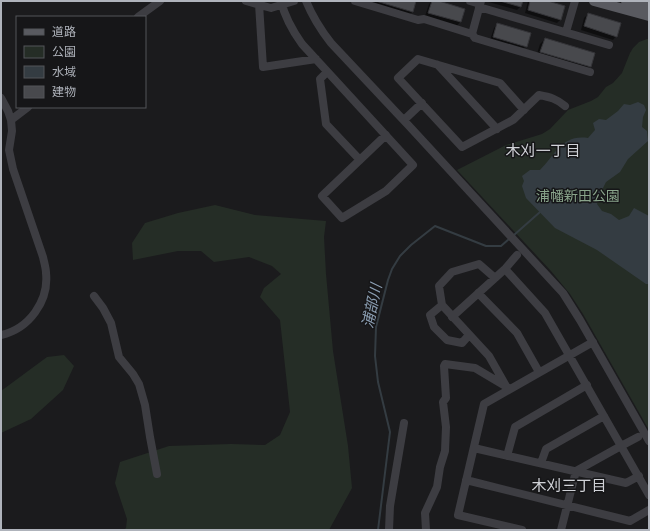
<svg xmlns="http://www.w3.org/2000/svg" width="650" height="531" font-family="Roboto,'Noto Sans JP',sans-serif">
	<rect width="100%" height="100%" fill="#1b1b1d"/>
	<path fill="#252d26" d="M 647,39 L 649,39 L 649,430 L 583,314 L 570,294 L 551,271 L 457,170 L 506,145 L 542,134 L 550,129 L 568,110 L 591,101 L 598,97 L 606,87 L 613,83 L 622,73 L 630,53 L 633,48 L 639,42 Z
		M 215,205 L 255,215 L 326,221 L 324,237 L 326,274 L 333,351 L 348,446 L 352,488 L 329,530 L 124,530 L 126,528 L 127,519 L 115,483 L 120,462 L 169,446 L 231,444 L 265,445 L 280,435 L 290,412 L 280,320 L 260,297 L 264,288 L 281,274 L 272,266 L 249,257 L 214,262 L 201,251 L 178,251 L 133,260 L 132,243 L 145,223 L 178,213 Z
		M 64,355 L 74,366 L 63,390 L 31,419 L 1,433 L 1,391 L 47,357 Z"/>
	<path fill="#343c42" d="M 638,102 L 644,105 L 646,110 L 643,117 L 642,127 L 647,131 L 648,141 L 628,159 L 620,172 L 606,182 L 601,192 L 597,204 L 602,211 L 611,214 L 619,220 L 629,216 L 634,208 L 649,216 L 649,284 L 646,284 L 597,250 L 555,228 L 526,198 L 522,186 L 524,181 L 522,176 L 530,170 L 540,170 C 555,155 562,134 588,138 L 595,130 L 593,123 L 599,119 L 606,120 L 618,111 L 624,104 L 630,105 Z"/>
	<path fill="#0007" d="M 363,1 L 415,1 L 412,12 L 407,17 Z
		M 432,1 L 435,1 L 464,10 L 460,22 L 457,26 L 425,16 L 429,4 Z
		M 485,1 L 522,1 L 520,7 L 517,10 Z
		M 528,1 L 545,1 L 561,19 L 557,23 L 525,13 Z
		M 588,14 L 616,36 L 613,40 L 581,30 L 584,18 Z
		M 497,24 L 526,46 L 522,50 L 490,40 L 494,28 Z
		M 545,39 L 590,66 L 585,71 L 536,57 L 540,44 Z"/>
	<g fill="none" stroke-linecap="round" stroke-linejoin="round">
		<path stroke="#343c42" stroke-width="2" d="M 514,235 L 540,212
			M 378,530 L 390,432 L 378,382 L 375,356 L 376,327 L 388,280 L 392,269 L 400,256 L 411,245 L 435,226 L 486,246 L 501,246 L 509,239"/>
	</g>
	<path fill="#48494d" stroke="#353539" d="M 376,1 L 416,1 L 413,12 Z
		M 432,1 L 439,1 L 465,9 L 461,22 L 428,13 Z
		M 500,1 L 523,1 L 521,7 Z
		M 530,1 L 548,1 L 565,6 L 561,20 L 528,10 Z
		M 588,13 L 621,23 L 617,37 L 584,26 Z
		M 497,23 L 531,33 L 527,47 L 493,37 Z
		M 545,38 L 595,53 L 591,67 L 540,52 Z"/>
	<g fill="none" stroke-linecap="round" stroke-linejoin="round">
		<path stroke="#3d3d42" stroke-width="8" d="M 246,1 L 271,8 L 294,1
			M 281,1 C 285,18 292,30 302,44 L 413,165 L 386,191 L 342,218 L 322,196 L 386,135
			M 306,1 C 313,18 320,29 331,43 L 410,127 L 563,293 L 580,320 L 649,441
			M 355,1 L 418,20 L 424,19 L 472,34 L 475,38 L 590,72
			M 470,1 L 480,4
			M 259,4 L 263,67 L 316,59
			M 479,7 L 609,45
			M 138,17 L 160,1
			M 566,32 L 575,1
			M 472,34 L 481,1
			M 438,65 L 497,129
			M 327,72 L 320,79 L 326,124 L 360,160
			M 1,98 L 8,111 L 11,120 L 12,131 L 9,150 L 13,169 L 43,257 C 44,262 46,268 46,273 C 49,301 29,329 1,335
			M 524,110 L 500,83 L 418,59 L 398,78 L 462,147 L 513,120 L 539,95 C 550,97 557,99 565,106
			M 11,120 L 28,107
			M 404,120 L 422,103
			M 505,269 L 545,313 L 649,495
			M 495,278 L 479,264 L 452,272 L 439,286 L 442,305 L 489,356 L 506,386
			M 478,293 L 517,333 L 539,372
			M 94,296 L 103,308 L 111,323 L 119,357 L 133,374 L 139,384 L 145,405 L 150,437 L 157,474
			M 442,305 L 430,315 L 434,327 L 447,340 L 462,343 L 469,335
			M 452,317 L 505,269 L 517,255
			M 474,448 L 626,483 L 639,476
			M 507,456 L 515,427 L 587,385
			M 541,463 L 546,449 L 604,416
			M 466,480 L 630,521 L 649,510
			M 389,530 L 390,506 L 404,423
			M 426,530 L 425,513 L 437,487 L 440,467 L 445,451 L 446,427 L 443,402 L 446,398 L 444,366 L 445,364 L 475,368 L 507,387
			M 522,530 L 458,515 L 484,404 L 593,342
			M 561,530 L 576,471 L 621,446 L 638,437"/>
		<path stroke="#595a60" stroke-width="10" d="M 594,1 L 649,16
			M 626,1 L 649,7"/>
	</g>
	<g text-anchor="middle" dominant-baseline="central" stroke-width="3" stroke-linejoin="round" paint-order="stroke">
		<g font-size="14" fill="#89a48b" stroke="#161618">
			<text x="578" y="196">浦幡新田公園</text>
		</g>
		<g font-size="15" fill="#d0d2d7" stroke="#161618">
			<text x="543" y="151">木刈一丁目</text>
			<text x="569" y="486">木刈三丁目</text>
		</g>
		<g font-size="15" font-style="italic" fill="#8b9eb2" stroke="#161618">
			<text transform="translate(372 306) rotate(-78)">浦部川</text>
		</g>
	</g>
	<rect width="650" height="531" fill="none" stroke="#afb3bb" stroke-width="4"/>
	<rect x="16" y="16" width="130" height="92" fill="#161618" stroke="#535559"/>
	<rect x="24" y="29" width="20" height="6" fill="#595a60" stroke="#535559"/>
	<text x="52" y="36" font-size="12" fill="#afb3bb">道路</text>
	<rect x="24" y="46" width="20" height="12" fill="#252d26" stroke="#535559"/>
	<text x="52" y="56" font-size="12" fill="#afb3bb">公園</text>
	<rect x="24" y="66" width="20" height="12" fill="#343c42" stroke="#535559"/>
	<text x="52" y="76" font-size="12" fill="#afb3bb">水域</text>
	<rect x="24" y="86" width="20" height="12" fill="#48494d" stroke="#535559"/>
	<text x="52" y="96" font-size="12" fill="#afb3bb">建物</text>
</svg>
